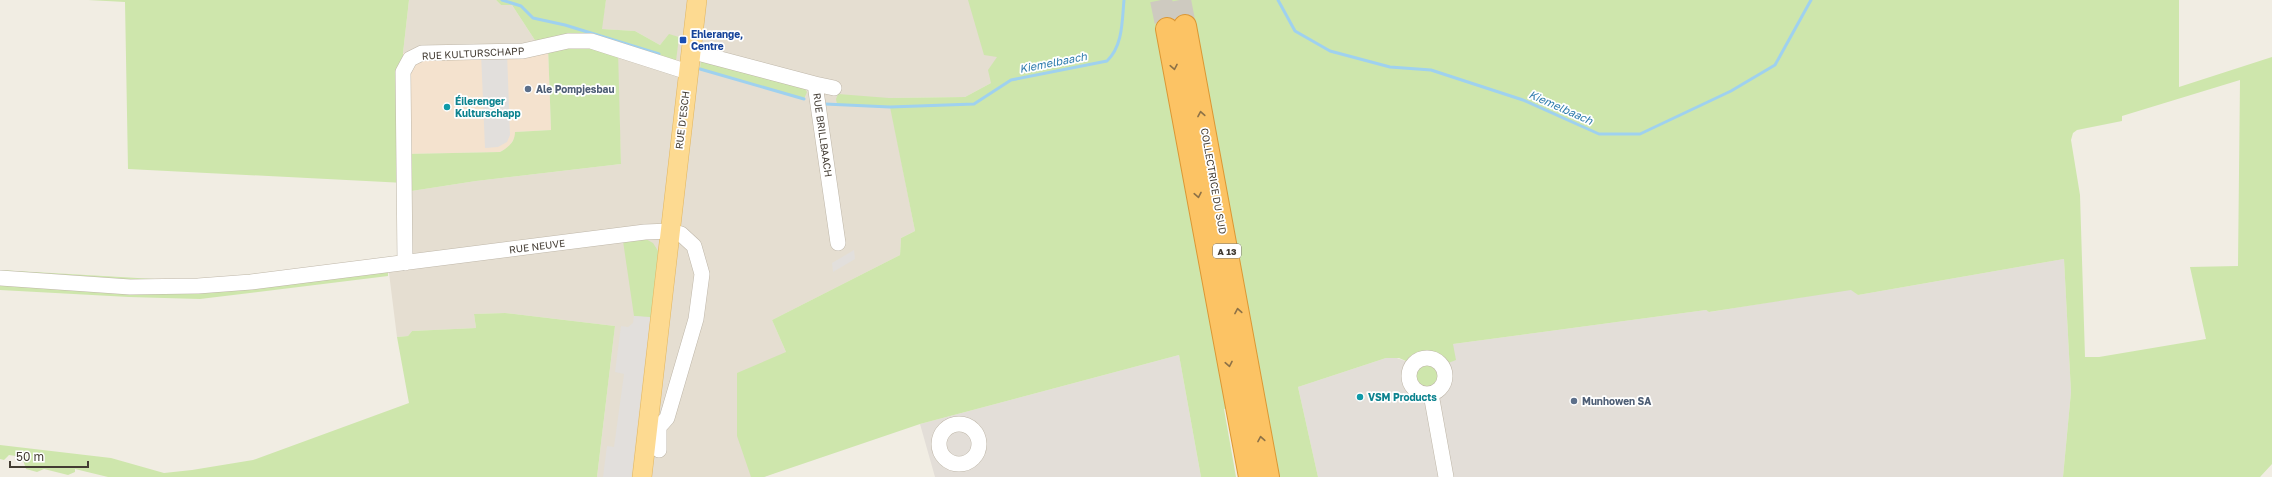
<svg xmlns="http://www.w3.org/2000/svg" width="2272" height="477" font-family="'Golos Text',sans-serif">
	<rect width="100%" height="100%" fill="#f1ede3"/>
	<path fill="#e5ded1" d="M 409,0 L 496,0 L 501,5 L 512,5 L 540,48 L 403,53 Z
		M 606,0 L 1042,0 L 991,83 L 965,97 L 889,98 L 915,231 L 901,238 L 900,255 L 772,320 L 786,352 L 758,428 L 774,473 L 764,477 L 597,477 L 615,326 L 505,313 L 474,314 L 476,328 L 412,331 L 408,336 L 397,337 L 388,265 L 405,257 L 405,192 L 476,181 L 621,164 L 617,50 L 664,65 L 679,37 L 669,35 L 660,45 L 635,31 L 601,29 Z"/>
	<path fill="#f4e2ce" d="M 548,46 L 551,130 L 515,132 L 515,137 L 509,147 L 500,152 L 405,154 L 403,53 Z"/>
	<path fill="#e3ded8" d="M 2064,259 L 2071,392 L 2063,477 L 1318,477 L 1298,387 L 1386,358 L 1394,357 L 1413,364 L 1443,365 L 1453,344 L 1706,310 L 1710,312 L 1851,289 L 1858,295 Z
		M 1179,355 L 1201,477 L 935,477 L 920,424 Z"/>
	<path fill="#cee6ac" fill-rule="evenodd" d="M 88,0 L 409,0 L 403,53 L 405,154 L 500,152 C 508,148 515,142 515,132 L 551,130 L 548,46 L 540,48 L 512,5 L 501,5 L 496,0 L 606,0 L 602,29 L 635,31 L 660,45 L 669,34 L 679,37 L 676,61 L 618,50 L 621,164 L 476,181 L 405,192 L 405,183 L 128,169 L 125,2 Z
		M 968,0 L 2179,0 L 2179,87 L 2272,57 L 2272,464 L 2260,477 L 2063,477 L 2071,392 L 2064,259 L 1858,295 L 1851,290 L 1709,312 L 1706,310 L 1453,344 L 1456,360 L 1443,365 C 1460,403 1393,403 1413,364 L 1399,358 L 1386,358 L 1298,387 L 1318,477 L 1278,477 L 1228,408 L 1224,409 L 1236,477 L 1201,477 L 1179,355 L 920,424 L 764,477 L 751,477 L 737,436 L 737,373 L 786,352 L 772,320 L 900,255 L 901,238 L 915,231 L 890,107 L 837,104 L 836,99 L 838,94 L 889,98 L 965,97 L 991,83 L 988,70 L 997,57 L 984,55 ZM 2240,80 L 2238,266 L 2190,267 L 2206,339 L 2099,357 L 2085,357 L 2080,195 L 2071,140 L 2073,133 L 2077,130 L 2122,121 L 2122,116 Z
		M 701,59 L 803,86 L 807,92 L 804,99 L 700,69 Z
		M 644,238 L 653,243 L 660,254 L 653,318 L 634,316 L 623,241 Z
		M 388,265 L 388,276 L 200,299 L 129,297 L 0,290 L 0,270 L 189,281 L 328,266 Z
		M 505,313 L 615,326 L 597,477 L 108,477 L 75,469 L 75,472 L 68,475 L 44,469 L 37,472 L 26,469 L 22,457 L 9,455 L 4,460 L 0,459 L 0,445 L 111,458 L 164,473 L 192,470 L 253,460 L 409,403 L 397,337 L 408,336 L 412,331 L 476,328 L 474,314 Z"/>
	<path fill="#e2dfdc" d="M 507,52 L 510,135 L 507,142 L 498,147 L 485,148 L 481,53 Z
		M 854,250 L 855,259 L 833,272 L 832,263 Z
		M 634,316 L 650,317 L 631,477 L 603,477 L 607,446 L 614,447 L 624,374 L 615,372 L 621,326 L 628,327 L 633,323 Z"/>
	<g fill="none" stroke-linecap="round" stroke-linejoin="round">
		<path stroke="#9fd1ef" stroke-width="3" d="M 502,0 L 521,6 L 533,18 L 565,25 L 659,54
			M 1278,0 L 1295,31 L 1330,51 L 1390,67 L 1431,70 L 1523,100 L 1599,134 L 1640,134 L 1731,91 L 1775,65 L 1811,0
			M 700,69 L 804,99
			M 825,104 L 890,107 L 974,104 L 1011,80 L 1107,61 C 1123,46 1122,21 1124,0"/>
		<path stroke="#cecac0" stroke-width="22" stroke-dasharray="22 11" stroke-linecap="butt" d="M 1161,0 L 1167,29
			M 1180,0 L 1185,26"/>
		<g stroke="#bfb7a9" stroke-width="16">
			<path id="minor" d="M 690,51 L 815,84 L 838,243
				M 815,84 L 834,88
				M 405,263 L 403,72 L 410,59 L 422,53 L 523,51 L 568,41 L 591,41 L 688,72
				M 0,278 L 130,287 L 198,286 L 251,282 L 645,232 L 670,231 L 681,234 L 694,246 L 702,274 L 696,319 L 667,418 L 659,427 L 647,432
				M1409 376a18 18 0 1 1 36 0a18 18 0 1 1-36 0Z
				M 1431,394 L 1446,477
				M939 444a20 20 0 1 1 40 0a20 20 0 1 1-40 0Z
				M 659,450 L 659,427"/>
		</g>
		<g stroke="#e1b661" stroke-width="20">
			<path id="major" d="M 642,477 L 697,0"/>
		</g>
		<g stroke="#db9734" stroke-width="24">
			<path id="highway" d="M 1185,26 L 1268,477
				M 1167,29 L 1250,477"/>
		</g>
		<use href="#minor" stroke="#fff" stroke-width="15"/>
		<use href="#major" stroke="#fdda91" stroke-width="19"/>
		<use href="#highway" stroke="#fcc364" stroke-width="22"/>
	</g>
	<defs><path id="oneway-chevron" d="M-2-3.5L2.5 0L-2 3.5" fill="none" stroke-width="1.6" stroke-linecap="round" stroke-linejoin="round"/></defs>
	<g stroke="#8d7247">
		<use href="#oneway-chevron" transform="translate(1174 67) rotate(79)"/>
		<use href="#oneway-chevron" transform="translate(1201 114) rotate(-100)"/>
		<use href="#oneway-chevron" transform="translate(1198 195) rotate(79)"/>
		<use href="#oneway-chevron" transform="translate(1238 311) rotate(-100)"/>
		<use href="#oneway-chevron" transform="translate(1229 364) rotate(79)"/>
		<use href="#oneway-chevron" transform="translate(1261 439) rotate(-100)"/>
	</g>
	<rect fill="#1a4fb4" stroke="#fff" stroke-width="1.5" x="679" y="36" width="8" height="8" rx="2"/>
	<g fill="#5c6f8a" stroke="#fff" stroke-width="1.5">
		<circle cx="528" cy="89" r="4"/>
		<circle cx="1574" cy="401" r="4"/>
	</g>
	<g fill="#0f9aa8" stroke="#fff" stroke-width="1.5">
		<circle cx="447" cy="107" r="4"/>
		<circle cx="1360" cy="397" r="4"/>
	</g>
	<g text-anchor="middle" dominant-baseline="central" stroke-width="3.5" stroke-linejoin="round" paint-order="stroke">
		<rect fill="#fff" stroke="#7b7670" stroke-width="1" x="1213" y="244" width="28" height="14" rx="3"/>
		<g font-size="9" font-weight="bold" fill="#433c33">
			<text x="1227" y="251">A 13</text>
		</g>
		<g font-size="10" font-weight="bold" fill="#164399" stroke="#fff" text-anchor="start">
			<text x="691" y="34">Ehlerange,<tspan x="691" dy="12">Centre</tspan></text>
		</g>
		<g font-size="10" fill="#433c33" stroke="#fff">
			<text transform="translate(473 53) rotate(-3)">RUE KULTURSCHAPP</text>
			<text transform="translate(682 120) rotate(-83)">RUE D'ESCH</text>
			<text transform="translate(823 135) rotate(82)">RUE BRILLBAACH</text>
			<text transform="translate(1214 181) rotate(80)">COLLECTRICE DU SUD</text>
			<text transform="translate(537 246) rotate(-7)">RUE NEUVE</text>
		</g>
		<g font-size="10" font-weight="bold" fill="#4e5e75" stroke="#fff" text-anchor="start">
			<text x="536" y="89">Ale Pompjesbau</text>
			<text x="1582" y="401">Munhowen SA</text>
		</g>
		<g font-size="10" font-weight="bold" fill="#0d838f" stroke="#fff" text-anchor="start">
			<text x="455" y="101">Éilerenger<tspan x="455" dy="12">Kulturschapp</tspan></text>
			<text x="1368" y="397">VSM Products</text>
		</g>
		<g font-size="11" font-style="italic" fill="#2f7cad" stroke="#fff">
			<text transform="translate(1053 62) rotate(-11)">Kiemelbaach</text>
			<text transform="translate(1561 107) rotate(24)">Kiemelbaach</text>
		</g>
	</g>
	<path d="M10 461v6h78v-6" fill="none" stroke="#433c33" stroke-width="2"/>
	<text x="16" y="461" font-size="12" fill="#433c33" stroke="#ffffff" stroke-width="3" paint-order="stroke">50 m</text>
</svg>
